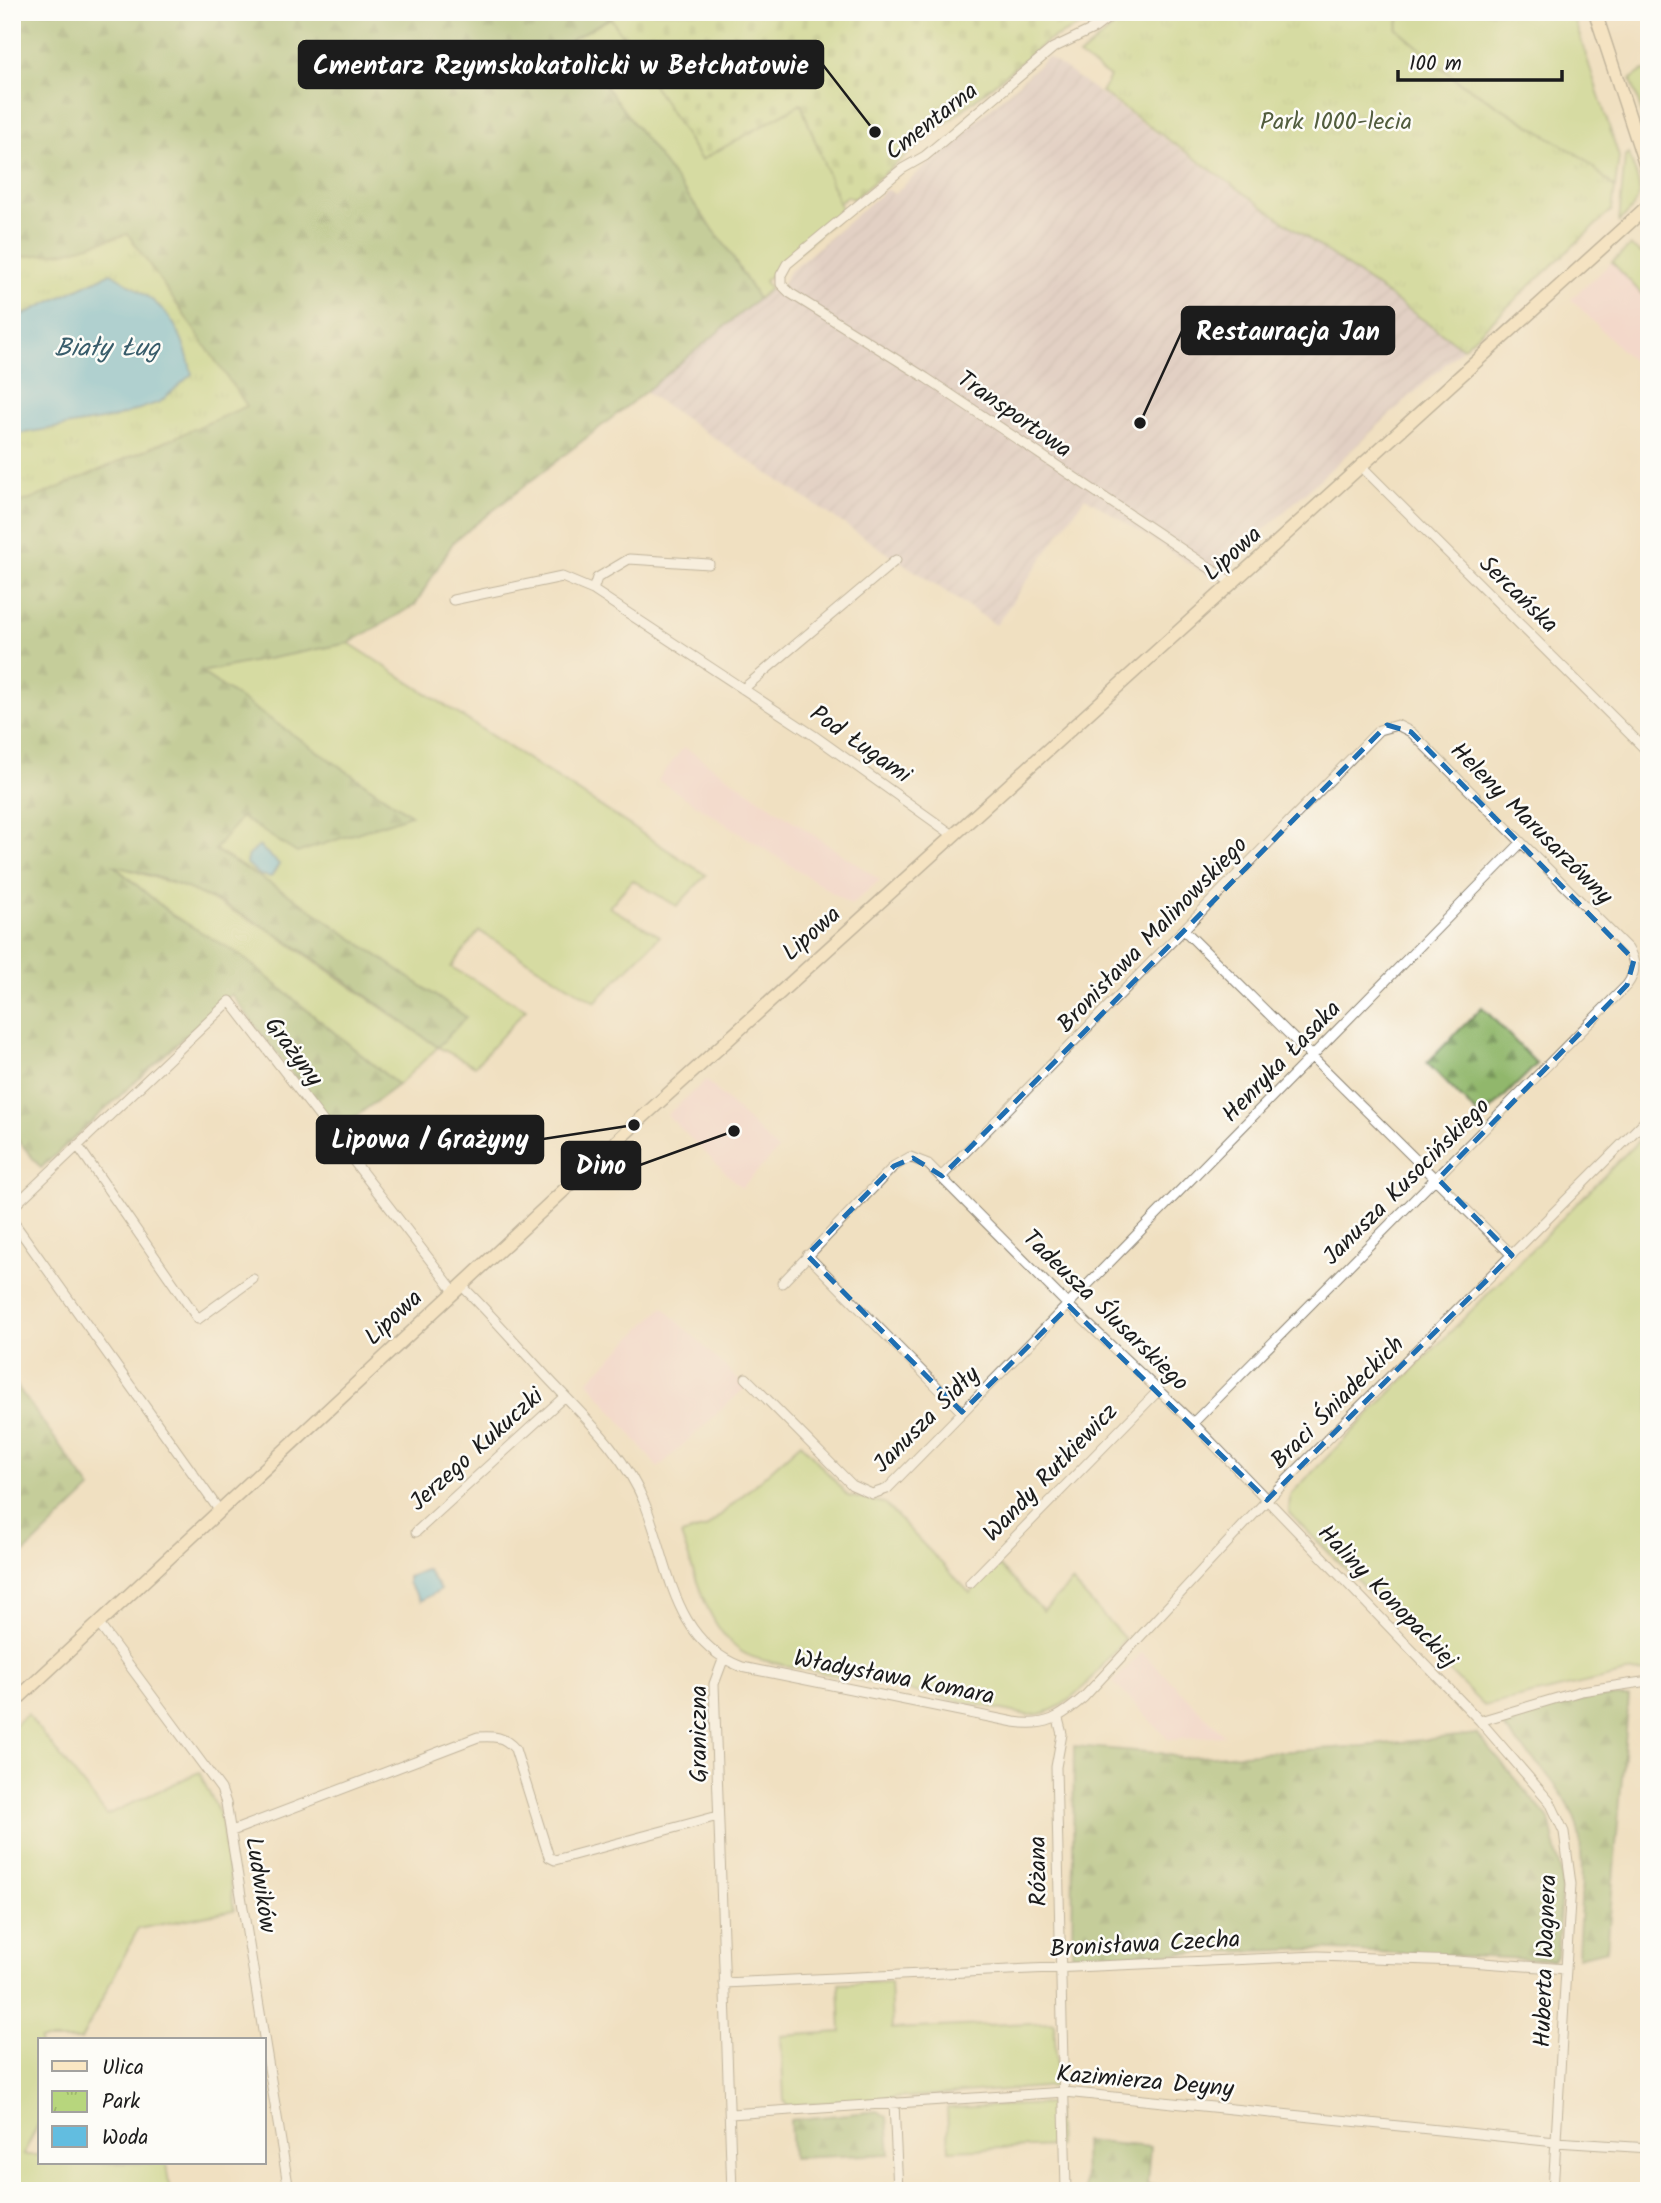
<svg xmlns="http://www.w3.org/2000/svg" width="1661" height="2203" font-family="Kalam,sans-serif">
	<defs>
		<pattern id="industrial-furrows" width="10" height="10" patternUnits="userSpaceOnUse" patternTransform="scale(1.75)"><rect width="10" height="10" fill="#d1bdc8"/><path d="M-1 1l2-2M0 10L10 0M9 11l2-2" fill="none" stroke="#b3a2ab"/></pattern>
		<pattern id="forest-firs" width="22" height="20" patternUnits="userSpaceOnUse" patternTransform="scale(1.75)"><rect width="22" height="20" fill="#91b76c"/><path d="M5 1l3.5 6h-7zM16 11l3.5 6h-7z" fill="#769458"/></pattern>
		<pattern id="cemetery-stones" width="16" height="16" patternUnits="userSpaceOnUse" patternTransform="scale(1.75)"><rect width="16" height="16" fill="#b7d67d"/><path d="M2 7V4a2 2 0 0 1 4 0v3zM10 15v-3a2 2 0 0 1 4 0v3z" fill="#9db76b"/></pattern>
		<pattern id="park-tufts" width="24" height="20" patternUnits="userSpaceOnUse" patternTransform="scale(1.75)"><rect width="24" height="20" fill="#b7d67d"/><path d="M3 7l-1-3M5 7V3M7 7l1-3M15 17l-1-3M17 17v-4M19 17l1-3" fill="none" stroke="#9db76b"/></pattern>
	</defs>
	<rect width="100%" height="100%" fill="#fdfcf7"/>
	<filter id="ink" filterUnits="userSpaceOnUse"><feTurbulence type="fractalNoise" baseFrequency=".0143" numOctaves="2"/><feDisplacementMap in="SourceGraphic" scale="14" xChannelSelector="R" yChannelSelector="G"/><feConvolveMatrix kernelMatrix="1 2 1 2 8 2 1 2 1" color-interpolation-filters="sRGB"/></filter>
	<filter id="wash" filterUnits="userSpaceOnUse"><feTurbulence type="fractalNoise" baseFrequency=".00686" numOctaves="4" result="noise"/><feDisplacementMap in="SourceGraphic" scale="28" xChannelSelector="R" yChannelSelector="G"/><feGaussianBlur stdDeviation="1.57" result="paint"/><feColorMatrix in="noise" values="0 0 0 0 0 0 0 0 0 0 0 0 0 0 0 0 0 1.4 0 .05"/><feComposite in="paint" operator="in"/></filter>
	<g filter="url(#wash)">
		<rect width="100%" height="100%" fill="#f0e0c1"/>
		<path fill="#f6cfd5" d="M 1612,262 L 1649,302 L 1649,378 L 1571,299 Z
			M 684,747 L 880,880 L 851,905 L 658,780 Z
			M 706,1080 L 778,1150 L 741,1188 L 667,1115 Z
			M 663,1307 L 746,1387 L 658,1468 L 588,1381 Z
			M 1142,1652 L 1225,1736 L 1169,1740 L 1113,1682 Z"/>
		<path fill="url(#industrial-furrows)" d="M 1048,57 L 1463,348 L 1263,531 L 1209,576 L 1085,497 L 996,625 L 645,392 L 770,289 L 779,294 L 788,273 L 887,189 L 894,194 Z"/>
		<path fill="#b7d67d" stroke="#6a794c" stroke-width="2" d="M 1401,12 L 1572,12 L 1619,157 L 1615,188 L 1583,158 L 1459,82 L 1397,29 Z
			M 611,18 L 701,160 L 801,104 L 843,213 L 765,281 L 770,289 L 758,299 L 727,248 L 570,40 Z
			M 1644,70 L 1649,72 L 1649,135 L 1631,79 Z
			M 1629,154 C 1640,188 1648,196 1619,222 L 1625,156 Z
			M 1630,246 L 1649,258 L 1649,302 L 1612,262 Z
			M 349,643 L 706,875 L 677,906 L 632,880 L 609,907 L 660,936 L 595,1002 L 479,931 L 451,967 L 526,1009 L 475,1066 L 438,1047 L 398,1085 L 240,955 L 172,915 L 112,864 L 190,889 L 268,929 L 438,1047 L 465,1017 L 294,898 L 215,850 L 241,817 L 411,815 L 200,672 Z
			M 1649,1130 L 1649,1672 L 1627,1673 L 1484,1706 L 1289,1513 L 1290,1495 Z
			M 801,1443 L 848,1496 L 884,1503 L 970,1593 L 999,1565 L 1043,1611 L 1072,1582 L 1125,1639 C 1098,1668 1071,1716 1027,1715 L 779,1664 C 768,1661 752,1659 742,1652 C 707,1629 695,1573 681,1535 L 706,1528 Z
			M 27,1714 L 107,1815 L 199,1772 L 221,1817 L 234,1910 L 138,1929 L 81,2040 L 40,2040 L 40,2121 L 23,2155 L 40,2155 L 40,2163 L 166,2163 L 170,2191 L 12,2191 L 12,1727 Z
			M 890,1982 L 892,2029 L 1054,2022 L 1058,2086 L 787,2106 L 784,2101 L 781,2036 L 841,2032 L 839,1984 Z
			M 1052,2104 L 1056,2109 L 1058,2146 L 949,2150 L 947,2108 Z"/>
		<path fill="url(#forest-firs)" stroke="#566a44" stroke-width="2" d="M 12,12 L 620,12 L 571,40 L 727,248 L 758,299 L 645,392 L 454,541 L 415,605 L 349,643 L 201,672 L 411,815 L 297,853 L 241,817 L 215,850 L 294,898 L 466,1017 L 438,1047 C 338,977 236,890 114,866 L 172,915 L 240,955 L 398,1085 L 336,1131 L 231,994 L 41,1168 L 12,1133 Z
			M 1482,1007 L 1537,1064 L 1482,1119 L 1427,1063 Z
			M 12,1379 L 91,1489 L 12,1565 Z
			M 1593,1697 L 1629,1697 L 1607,1950 L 1578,1957 C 1579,1920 1588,1850 1574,1817 C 1560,1782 1524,1751 1500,1724 Z
			M 1477,1734 L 1549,1819 L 1562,1878 L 1557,1955 L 1552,1960 L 1312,1949 L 1134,1955 L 1072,1954 L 1074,1746 L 1161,1753 L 1182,1758 L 1364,1746 Z
			M 878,2111 L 887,2117 L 890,2154 L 792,2158 L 790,2120 Z
			M 1084,2141 L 1150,2147 L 1147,2185 L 1197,2191 L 1085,2191 Z"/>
		<path fill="url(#cemetery-stones)" stroke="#6a794c" stroke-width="2" d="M 620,12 L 1099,12 L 1088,22 L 1047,41 L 853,199 L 847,196 L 839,203 L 801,104 L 701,160 L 611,18 Z"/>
		<path fill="url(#park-tufts)" stroke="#6a794c" stroke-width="2" d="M 1131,12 L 1401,12 L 1397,29 L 1459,82 L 1583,158 L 1615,188 L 1612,210 L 1463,348 L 1101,92 L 1110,77 L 1079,56 Z
			M 128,234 L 247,406 L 30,500 L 12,503 L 12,258 L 65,252 Z"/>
		<path fill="#62bde0" stroke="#3f6c7e" stroke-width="2" d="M 111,273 C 161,304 179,314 192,374 L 160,402 L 113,418 L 12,435 L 12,320 Z
			M 259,846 L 279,864 L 271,877 L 260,875 L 246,863 L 248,856 Z
			M 427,1569 L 440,1590 L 421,1601 L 408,1583 L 408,1577 Z"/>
	</g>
	<g filter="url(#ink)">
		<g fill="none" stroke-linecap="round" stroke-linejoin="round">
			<g stroke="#867e6e" stroke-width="11">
				<path id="minor" d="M 1116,12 L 1095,28 L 1053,48 L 925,156 L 902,169 L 787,264 L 781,275 L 781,284 L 790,293 L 926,378 L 1232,583
					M 1361,466 L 1649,753
					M 709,564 L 629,559 L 597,578 L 593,590 L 813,735 L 953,835
					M 453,600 L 562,577 L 593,590
					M 743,689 L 896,560
					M 1185,931 L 1512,1255
					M 78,1146 L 198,1319 L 253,1279
					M 942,1176 L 1379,730 L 1397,725 L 1411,732 L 1628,949 C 1636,961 1636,973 1627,985 L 1193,1423
					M 12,1208 L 230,1001 L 454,1291
					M 12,1220 L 219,1510
					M 807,1255 L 962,1412
					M 782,1283 L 894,1166 L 910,1157 L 928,1164 L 1069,1306 L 1193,1423 L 1480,1721 L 1550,1802 L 1564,1832 L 1571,1884 L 1553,2191
					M 461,1285 C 490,1313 517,1345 545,1375 C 582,1415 624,1452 645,1504 C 670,1566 672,1640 742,1667 L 1014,1722 C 1046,1727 1060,1718 1084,1697 L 1267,1500 L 1649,1117
					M 746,1378 L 852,1485 L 872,1494 L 887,1489 L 1521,843
					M 416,1532 L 565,1396
					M 970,1583 L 1159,1390
					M 98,1623 L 221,1789 L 226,1803 L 289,2191
					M 723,1660 L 714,1684 L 732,2191
					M 1058,1719 L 1062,1734 L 1056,1767 L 1066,2191
					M 1480,1721 L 1581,1691 L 1649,1681
					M 232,1831 L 478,1737 C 494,1736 504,1736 515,1749 L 549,1857 L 555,1860 L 718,1816
					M 724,1983 L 1318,1956 L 1457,1961 L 1566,1969
					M 894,2102 L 898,2191
					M 730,2114 L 1065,2092 L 1556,2142 L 1649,2148"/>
			</g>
			<g stroke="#867e6e" stroke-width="15">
				<path id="secondary" d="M 1595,12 L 1649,176
					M 12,1704 L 634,1125 L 1649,205"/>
			</g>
			<use href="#minor" stroke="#fff" stroke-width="9"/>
			<use href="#secondary" stroke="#fae7c3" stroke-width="12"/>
		</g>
	</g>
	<path d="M0 0H1661V2203H0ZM 1387,725 L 1411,732 L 1634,960 L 1627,985 L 1438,1179 L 1512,1255 L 1267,1500 L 1069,1306 L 962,1412 L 807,1255 L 894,1166 L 913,1158 L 942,1176 Z" fill="#f0e0c1" fill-opacity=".55" fill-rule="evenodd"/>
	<path fill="none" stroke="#1f6fb2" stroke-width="5" stroke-dasharray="14 9" stroke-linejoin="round" d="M 1387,725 L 1411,732 L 1634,960 L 1627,985 L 1438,1179 L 1512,1255 L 1267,1500 L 1069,1306 L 962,1412 L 807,1255 L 894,1166 L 913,1158 L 942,1176 Z"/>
	<g text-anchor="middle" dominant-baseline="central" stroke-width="5" stroke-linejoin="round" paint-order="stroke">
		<g font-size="24" fill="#1c1c1c" stroke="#fdfcf7">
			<text transform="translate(932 122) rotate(-38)">Cmentarna</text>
			<text transform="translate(1014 415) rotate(35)">Transportowa</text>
			<text transform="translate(1233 554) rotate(-42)">Lipowa</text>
			<text transform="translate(1518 595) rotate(44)">Sercańska</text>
			<text transform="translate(860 745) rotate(35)">Pod Ługami</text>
			<text transform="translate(1531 824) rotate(45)">Heleny Marusarzówny</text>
			<text transform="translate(812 934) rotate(-42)">Lipowa</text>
			<text transform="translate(1153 935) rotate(-46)">Bronisława Malinowskiego</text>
			<text transform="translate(293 1052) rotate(53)">Grażyny</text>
			<text transform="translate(1282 1062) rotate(-46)">Henryka Łasaka</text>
			<text transform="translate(1407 1182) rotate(-45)">Janusza Kusocińskiego</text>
			<text transform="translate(1105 1311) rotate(44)">Tadeusza Ślusarskiego</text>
			<text transform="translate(394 1318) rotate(-43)">Lipowa</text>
			<text transform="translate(1338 1403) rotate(-45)">Braci Śniadeckich</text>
			<text transform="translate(927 1420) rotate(-45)">Janusza Sidły</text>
			<text transform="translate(477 1450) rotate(-42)">Jerzego Kukuczki</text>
			<text transform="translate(1051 1473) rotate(-46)">Wandy Rutkiewicz</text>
			<text transform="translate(1387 1597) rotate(46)">Haliny Konopackiej</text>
			<text transform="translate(894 1678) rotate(11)">Władysława Komara</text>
			<text transform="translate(699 1734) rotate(-90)">Graniczna</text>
			<text transform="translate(1039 1871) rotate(-91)">Różana</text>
			<text transform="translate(260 1885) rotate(81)">Ludwików</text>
			<text transform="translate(1145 1945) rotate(-3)">Bronisława Czecha</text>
			<text transform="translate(1546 1961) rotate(-88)">Huberta Wagnera</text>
			<text transform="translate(1145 2082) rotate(5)">Kazimierza Deyny</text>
		</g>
		<g font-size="24" fill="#525d3e" stroke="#fdfcf7">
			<text x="1336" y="122">Park 1000-lecia</text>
		</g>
		<g font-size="26" font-style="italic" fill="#385c6a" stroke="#fdfcf7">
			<text x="107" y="349">Biały Ług</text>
		</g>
	</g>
	<path fill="none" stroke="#1c1c1c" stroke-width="2.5" d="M875 132L823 65M1140 423L1182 331M634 1125L543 1139M734 1131L640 1165"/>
	<g fill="#1c1c1c" stroke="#fdfcf7" stroke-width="2.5">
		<circle cx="875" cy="132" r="7"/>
		<circle cx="1140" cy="423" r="7"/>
		<circle cx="634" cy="1125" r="7"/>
		<circle cx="734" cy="1131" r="7"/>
	</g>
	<g fill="#1c1c1c" stroke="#1c1c1c" stroke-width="2.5">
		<rect x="299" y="41" width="524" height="47" rx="7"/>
		<rect x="1182" y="307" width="212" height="47" rx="7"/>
		<rect x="317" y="1116" width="226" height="47" rx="7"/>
		<rect x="562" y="1142" width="78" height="47" rx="7"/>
	</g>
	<g font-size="26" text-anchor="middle" font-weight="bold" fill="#fff">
		<text x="561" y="74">Cmentarz Rzymskokatolicki w Bełchatowie</text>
		<text x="1288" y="340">Restauracja Jan</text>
		<text x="430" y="1148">Lipowa / Grażyny</text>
		<text x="601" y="1174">Dino</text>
	</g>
	<rect width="1661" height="2203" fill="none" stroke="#fdfcf7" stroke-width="42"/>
	<rect x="38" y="2038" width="228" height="126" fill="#fdfcf7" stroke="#a3a29f" stroke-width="2"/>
	<rect x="52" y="2061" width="35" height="10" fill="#fae7c3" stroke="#a3a29f" stroke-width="2"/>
	<text x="102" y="2074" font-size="21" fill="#1c1c1c">Ulica</text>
	<rect x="52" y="2091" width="35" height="21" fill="url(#park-tufts)" stroke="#a3a29f" stroke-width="2"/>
	<text x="102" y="2108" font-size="21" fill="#1c1c1c">Park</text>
	<rect x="52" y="2126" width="35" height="21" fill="#62bde0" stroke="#a3a29f" stroke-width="2"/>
	<text x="102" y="2144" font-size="21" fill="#1c1c1c">Woda</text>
	<path d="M1398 70v10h164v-10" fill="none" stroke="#1c1c1c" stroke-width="3.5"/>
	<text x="1409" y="70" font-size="21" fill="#1c1c1c" stroke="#fdfcf7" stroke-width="5" paint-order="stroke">100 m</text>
</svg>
